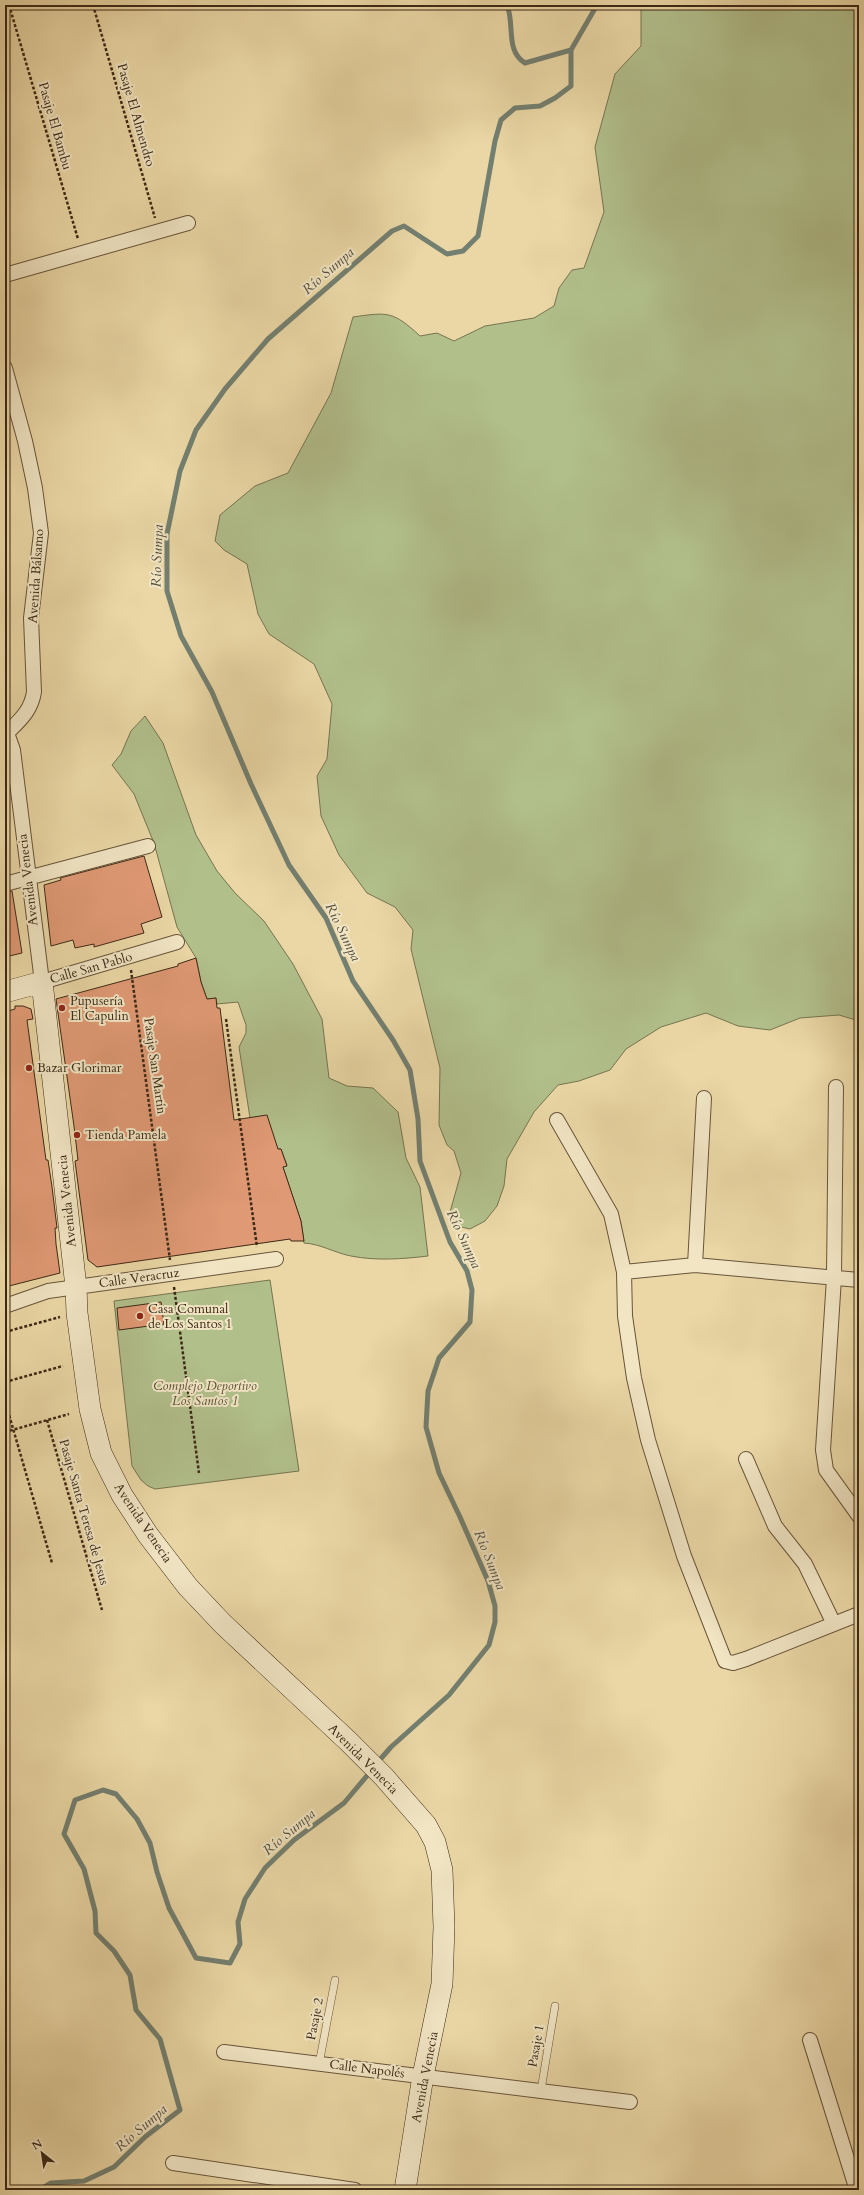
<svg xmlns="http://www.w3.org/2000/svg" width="864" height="2195" font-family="Cardo,serif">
	<rect width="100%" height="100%" fill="#ead7a5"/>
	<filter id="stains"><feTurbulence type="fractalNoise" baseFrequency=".005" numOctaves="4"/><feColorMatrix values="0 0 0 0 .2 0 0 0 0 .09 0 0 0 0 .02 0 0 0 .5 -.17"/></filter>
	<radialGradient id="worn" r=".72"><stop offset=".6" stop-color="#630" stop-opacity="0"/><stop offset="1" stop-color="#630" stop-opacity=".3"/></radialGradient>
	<path fill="#b1bf8b" stroke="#767450" d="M 641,5 L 859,5 L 859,1021 L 839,1015 L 800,1018 L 770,1030 L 738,1026 L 706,1013 L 661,1027 L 626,1049 L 610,1070 L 579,1081 L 558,1085 L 534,1112 L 507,1159 L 504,1186 L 497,1206 L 485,1221 L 470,1229 L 457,1226 L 450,1212 L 461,1173 L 454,1151 L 447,1145 L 439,1125 L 440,1068 L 411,949 L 413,930 L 395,907 L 367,893 L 339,855 L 321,816 L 317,776 L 327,759 L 332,704 L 314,664 L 269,634 L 258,614 L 247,564 L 224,550 L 215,541 L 220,515 L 255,486 L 288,473 L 331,393 L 353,317 C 388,312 393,311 420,336 L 437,333 L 454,341 L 485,326 L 534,318 L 554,306 L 559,288 L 572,270 L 584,268 L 604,212 L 595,147 L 615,74 L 641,46 Z
		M 145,716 L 163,743 L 196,835 L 217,871 L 235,893 L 264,921 L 293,964 L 322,1019 L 329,1078 L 347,1086 L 373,1088 L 398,1112 L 406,1158 L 420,1187 L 428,1256 C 403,1259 376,1261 351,1256 C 335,1253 321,1244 304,1243 L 301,1221 L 283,1167 L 287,1165 L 281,1149 L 277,1149 L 267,1116 L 250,1118 L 239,1047 L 246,1033 L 246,1025 L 238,1002 L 217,1004 L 216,998 L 207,999 L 201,982 L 196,958 L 177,927 L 154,843 L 134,794 L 112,765 L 121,754 L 131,731 Z
		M 270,1280 L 299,1471 L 155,1489 L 148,1486 L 141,1480 L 132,1466 L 114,1301 Z"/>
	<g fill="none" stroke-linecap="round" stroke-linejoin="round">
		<path stroke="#737f70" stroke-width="5" d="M 507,5 C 515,24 505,51 525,63 L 571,50
			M 377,1763 L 391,1747 L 449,1695 L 489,1645 L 495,1622 L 495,1606 L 488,1581 L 460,1517 L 439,1473 L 426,1427 L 428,1391 L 439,1358 L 470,1322 L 472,1290 L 467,1271 L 450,1242 L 420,1161 L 418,1119 L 410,1070 L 393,1040 L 353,981 L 326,918 L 289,865 L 251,784 L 212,692 L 181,636 L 167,591 L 167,534 L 180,471 L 196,430 L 225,389 L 268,339 L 392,231 L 404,226 L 447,254 L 463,251 L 478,236 L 495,141 L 501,120 L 515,108 L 540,106 L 555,98 L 571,86 L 571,50 L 597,5
			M 39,2190 L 51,2183 L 84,2181 L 114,2167 L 145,2137 L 180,2110 L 160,2039 L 136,2010 L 130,1975 L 114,1951 L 96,1933 L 95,1911 L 84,1869 L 64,1834 L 75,1800 L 103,1790 L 116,1794 L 137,1819 L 150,1843 L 157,1872 L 169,1908 L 196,1958 L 230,1963 L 240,1944 L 238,1922 L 245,1899 L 265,1868 L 294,1840 L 344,1803 L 371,1771"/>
	</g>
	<path fill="#df9974" stroke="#3c2916" d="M 144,856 L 162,917 L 141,924 L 144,933 L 94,947 L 94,944 L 75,948 L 73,940 L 51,946 L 44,885 L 61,880 L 60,878 Z
		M 12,891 L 22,953 L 5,957 L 5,892 Z
		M 196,958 L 201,982 L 207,999 L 216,998 L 217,1008 L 220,1008 L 234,1120 L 267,1115 L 278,1149 L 281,1149 L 287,1166 L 283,1167 L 301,1221 L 304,1241 L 291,1241 L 290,1239 L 97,1267 L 88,1260 L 75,1161 L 78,1160 L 74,1126 L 56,999 L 178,966 L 178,964 Z
		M 15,1006 L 23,1006 L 31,1009 L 33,1019 L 27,1020 L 46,1160 L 48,1160 L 52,1187 L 57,1228 L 55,1228 L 56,1244 L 60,1273 L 5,1287 L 5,1012 L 15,1009 Z
		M 161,1302 L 164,1324 L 119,1330 L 117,1308 Z"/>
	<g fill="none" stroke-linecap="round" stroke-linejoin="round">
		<g stroke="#68543a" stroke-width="8">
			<path id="lane" d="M 319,2064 L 335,1980
				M 541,2090 L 555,2006"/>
		</g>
		<g stroke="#68543a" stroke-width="16">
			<path id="street" d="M 5,275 L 188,223
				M 5,368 L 25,441 L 35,488 L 41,533 L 31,618 L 34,692 C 31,711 20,720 7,733 L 13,750 L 42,982 L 177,942
				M 5,884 L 148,846
				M 836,1087 L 834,1278 L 823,1450 L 826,1470 L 859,1516
				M 557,1120 L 611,1214 L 624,1272 L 625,1316 L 634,1378 L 648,1440 L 684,1556 L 725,1661 L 733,1663 L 746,1659 L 859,1614
				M 695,1265 L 704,1098
				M 624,1272 L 695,1265 L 859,1280
				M 5,1306 L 48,1291 L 276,1259
				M 746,1459 L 775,1526 L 805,1564 L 833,1622
				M 810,2040 L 855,2184 L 855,2190
				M 224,2052 L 630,2102
				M 173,2163 L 355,2190"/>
		</g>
		<g stroke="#3c2916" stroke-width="22">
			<path id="secondary" d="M 5,992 L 42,982 L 76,1287 L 77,1313 L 90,1409 L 101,1453 L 122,1495 L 148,1535 L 188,1587 L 223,1624 L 348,1741 L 384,1777 L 426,1825 L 435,1842 L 442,1870 L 444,1927 L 442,1984 L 423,2076 L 405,2190"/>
		</g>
		<path stroke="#3c2916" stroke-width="2.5" stroke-dasharray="3 2" stroke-linecap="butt" d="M 9,5 L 78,239
			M 93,5 L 155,218
			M 131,970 L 170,1260
			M 226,1019 L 257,1247
			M 174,1287 L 199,1473
			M 5,1332 L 60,1317
			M 5,1382 L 63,1366
			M 5,1401 L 52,1563
			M 47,1420 L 102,1610
			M 5,1432 L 69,1414"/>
		<use href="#lane" stroke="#f1e5c4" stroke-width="7"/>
		<use href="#street" stroke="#f1e5c4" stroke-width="14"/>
		<use href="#secondary" stroke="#f1e5c4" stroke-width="21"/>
	</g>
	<g fill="#8f2418" stroke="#f1e5c4" stroke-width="1.5">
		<circle cx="62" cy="1008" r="4"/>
		<circle cx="29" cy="1068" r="4"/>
		<circle cx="77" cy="1135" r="4"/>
		<circle cx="140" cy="1316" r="4"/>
	</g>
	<g text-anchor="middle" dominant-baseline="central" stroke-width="4" stroke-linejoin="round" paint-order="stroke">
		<g font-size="13" fill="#3c2916" stroke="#f1e5c4">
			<text transform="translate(136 115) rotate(74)">Pasaje El Almendro</text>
			<text transform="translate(55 126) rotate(74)">Pasaje El Bambu</text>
			<text transform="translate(36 576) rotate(-86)">Avenida Bálsamo</text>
			<text transform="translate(28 880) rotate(-97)">Avenida Venecia</text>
			<text transform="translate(91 968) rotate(-16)">Calle San Pablo</text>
			<text transform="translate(155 1066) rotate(82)">Pasaje San Martín</text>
			<text transform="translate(67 1201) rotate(-96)">Avenida Venecia</text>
			<text transform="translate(139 1278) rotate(-8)">Calle Veracruz</text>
			<text transform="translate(84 1512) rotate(74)">Pasaje Santa Teresa de Jesus</text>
			<text transform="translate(143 1523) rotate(56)">Avenida Venecia</text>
			<text transform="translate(363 1759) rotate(45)">Avenida Venecia</text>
			<text transform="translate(315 2019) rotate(-79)">Pasaje 2</text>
			<text transform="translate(536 2046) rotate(-80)">Pasaje 1</text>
			<text transform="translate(367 2069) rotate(7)">Calle Napolés</text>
			<text transform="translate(425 2077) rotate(-79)">Avenida Venecia</text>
		</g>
		<g font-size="13" fill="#3c2916" stroke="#f1e5c4" text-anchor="start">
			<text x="70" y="1001">Pupusería<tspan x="70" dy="15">El Capulin</tspan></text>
			<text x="37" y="1068">Bazar Glorimar</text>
			<text x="85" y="1135">Tienda Pamela</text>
			<text x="148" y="1309">Casa Comunal<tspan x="148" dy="15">de Los Santos 1</tspan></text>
		</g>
		<g font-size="13" font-style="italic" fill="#594e33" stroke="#f1e5c4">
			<text x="205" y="1386">Complejo Deportivo<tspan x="205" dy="15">Los Santos 1</tspan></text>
		</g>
		<g font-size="14" font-style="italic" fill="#534d3c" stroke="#f1e5c4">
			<text transform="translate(328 271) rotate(-41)">Río Sumpa</text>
			<text transform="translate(157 556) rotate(-88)">Río Sumpa</text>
			<text transform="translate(343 932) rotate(64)">Río Sumpa</text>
			<text transform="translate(464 1239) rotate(65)">Río Sumpa</text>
			<text transform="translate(490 1560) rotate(68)">Río Sumpa</text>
			<text transform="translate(289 1832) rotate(-40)">Río Sumpa</text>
			<text transform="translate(141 2128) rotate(-41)">Río Sumpa</text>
		</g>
	</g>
	<rect width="864" height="2195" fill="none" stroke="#ead7a5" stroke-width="20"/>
	<rect x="6" y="6" width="852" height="2183" fill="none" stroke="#3c2916" stroke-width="2"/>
	<rect x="10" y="10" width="844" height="2175" fill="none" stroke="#3c2916"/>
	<g transform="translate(42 2153) rotate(330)" stroke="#f1e5c4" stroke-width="3" paint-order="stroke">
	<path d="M0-3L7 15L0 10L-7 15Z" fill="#3c2916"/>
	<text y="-6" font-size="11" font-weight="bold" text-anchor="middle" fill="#3c2916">N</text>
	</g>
	<rect width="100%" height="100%" filter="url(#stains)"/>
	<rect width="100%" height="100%" fill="url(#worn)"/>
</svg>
